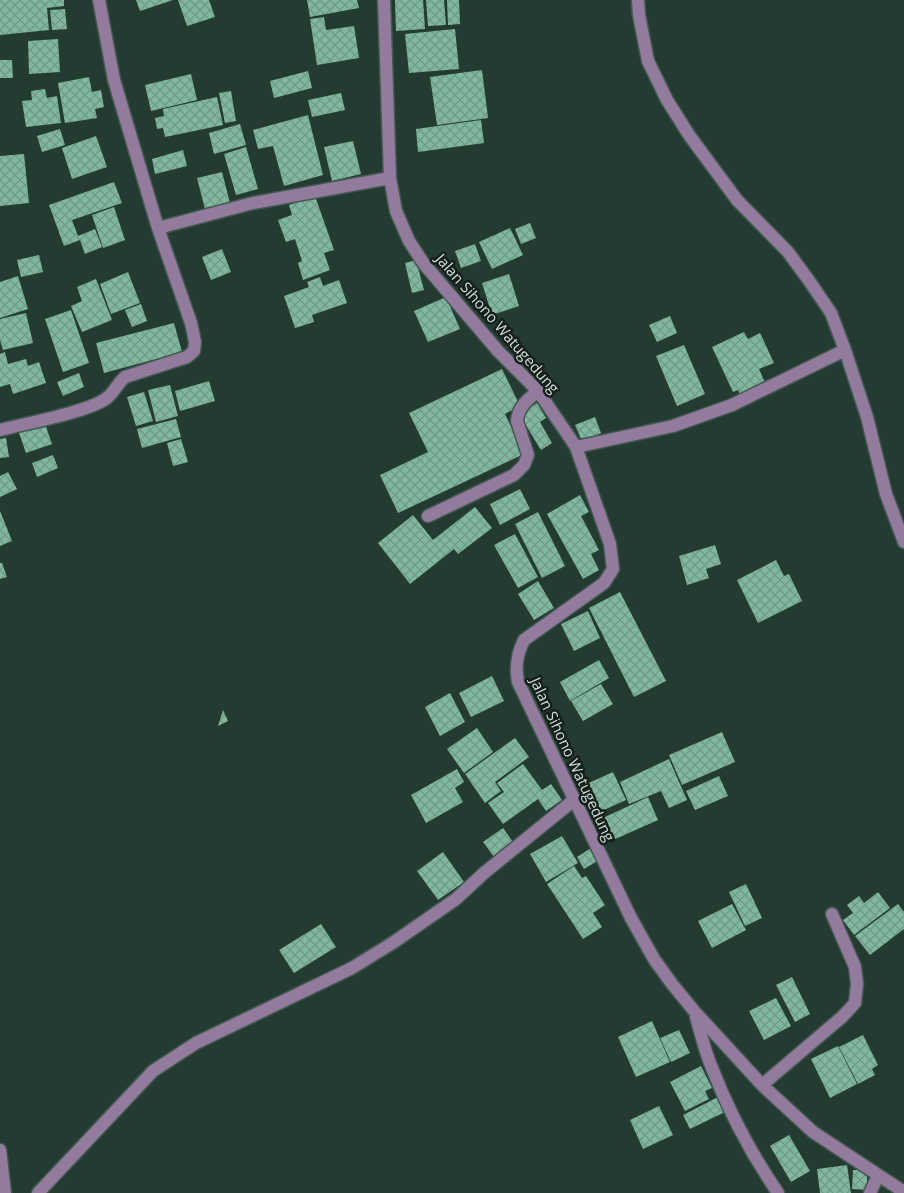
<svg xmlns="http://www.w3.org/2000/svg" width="904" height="1193" font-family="'Open Sans',sans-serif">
	<defs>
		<pattern id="building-cross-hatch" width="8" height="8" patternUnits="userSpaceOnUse" patternTransform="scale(1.25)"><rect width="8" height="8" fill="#7fb79f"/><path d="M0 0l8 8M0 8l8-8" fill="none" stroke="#6f9a88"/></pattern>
	</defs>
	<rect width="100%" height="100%" fill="#243b32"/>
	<path fill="url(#building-cross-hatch)" d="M 0,0 L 64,0 L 64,6 L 47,8 L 49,30 L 0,35 Z
		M 136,0 L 173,0 L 140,11 Z
		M 178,0 L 209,0 L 215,17 L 187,26 Z
		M 307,0 L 357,0 L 359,8 L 310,17 Z
		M 395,0 L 423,0 L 425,29 L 396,31 Z
		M 426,0 L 444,0 L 446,25 L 428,26 Z
		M 447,0 L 459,0 L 460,24 L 448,25 Z
		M 65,9 L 67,29 L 52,30 L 50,10 Z
		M 324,17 L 326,30 L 354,26 L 359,58 L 317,65 L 310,19 Z
		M 455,29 L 459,69 L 409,73 L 405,34 Z
		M 58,39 L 60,72 L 29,74 L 28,41 Z
		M 0,60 L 12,60 L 13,78 L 0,78 Z
		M 482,70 L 488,118 L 437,125 L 430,77 Z
		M 308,71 L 312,88 L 274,98 L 270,81 Z
		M 191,74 L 197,100 L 151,111 L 145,85 Z
		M 89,77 L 92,92 L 101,90 L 104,107 L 95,109 L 97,118 L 65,123 L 58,83 Z
		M 45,89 L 47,98 L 57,96 L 61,123 L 26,127 L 22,101 L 32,100 L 31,91 Z
		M 231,91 L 236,121 L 225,123 L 219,93 Z
		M 341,93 L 345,110 L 312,117 L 308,100 Z
		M 217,97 L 223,125 L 165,137 L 163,128 L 157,129 L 155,118 L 164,116 L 163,109 Z
		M 308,115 L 323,175 L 284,186 L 273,146 L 258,149 L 253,130 Z
		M 481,120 L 484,143 L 418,152 L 416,129 Z
		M 240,124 L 246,145 L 214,154 L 209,133 Z
		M 60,129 L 65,145 L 42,152 L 37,136 Z
		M 96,136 L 107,167 L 72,179 L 62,148 Z
		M 353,141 L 361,174 L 332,181 L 324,147 Z
		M 246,147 L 258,189 L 236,195 L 224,154 Z
		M 183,150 L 187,166 L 155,174 L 152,159 Z
		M 24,154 L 29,203 L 0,206 L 0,156 Z
		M 222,172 L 230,203 L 205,209 L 197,178 Z
		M 114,182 L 122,203 L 72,220 L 78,236 L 95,229 L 102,247 L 85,254 L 80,240 L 64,246 L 49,205 Z
		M 315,196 L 334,250 L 324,253 L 330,270 L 303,280 L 298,263 L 302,261 L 295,239 L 286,242 L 278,220 L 292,215 L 289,205 Z
		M 114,207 L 125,240 L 103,248 L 92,215 Z
		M 530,223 L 536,238 L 521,244 L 515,229 Z
		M 510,228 L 523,255 L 492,269 L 479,242 Z
		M 475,244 L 481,261 L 461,268 L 455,251 Z
		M 222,249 L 231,272 L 211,280 L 202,257 Z
		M 39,255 L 43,272 L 21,277 L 17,260 Z
		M 416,260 L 424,290 L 412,293 L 405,263 Z
		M 128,272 L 140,303 L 111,314 L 100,284 Z
		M 509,274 L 519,306 L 492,315 L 482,283 Z
		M 18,276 L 28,309 L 0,318 L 0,282 Z
		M 320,277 L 323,286 L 339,280 L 347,303 L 312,315 L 314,322 L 295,328 L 284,296 L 309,287 L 307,282 Z
		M 96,279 L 112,320 L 82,332 L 71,306 L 82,301 L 77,287 Z
		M 446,297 L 460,329 L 428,342 L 414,311 Z
		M 141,304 L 147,321 L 132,327 L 125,310 Z
		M 71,310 L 89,363 L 63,372 L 45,319 Z
		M 26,313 L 33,343 L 3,350 L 0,340 L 0,319 Z
		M 670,316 L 677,333 L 657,342 L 649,325 Z
		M 174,323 L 182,352 L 104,373 L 96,343 Z
		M 744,332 L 748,339 L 760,333 L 774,363 L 759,369 L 766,385 L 741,397 L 738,390 L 733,392 L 712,347 Z
		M 684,345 L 705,394 L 677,406 L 656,356 Z
		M 5,352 L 8,364 L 26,359 L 28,366 L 39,362 L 46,383 L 13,394 L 10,384 L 0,387 L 0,354 Z
		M 502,369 L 520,406 L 505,414 L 524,454 L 398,513 L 380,475 L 428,452 L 409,413 Z
		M 79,373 L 84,387 L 63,396 L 57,382 Z
		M 209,381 L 215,401 L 180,411 L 175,391 Z
		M 170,385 L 178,416 L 156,422 L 148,390 Z
		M 144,392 L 153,421 L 136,426 L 127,397 Z
		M 537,403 L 546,418 L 540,422 L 552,443 L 541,450 L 519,414 Z
		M 595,417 L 601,433 L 582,441 L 575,425 Z
		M 176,419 L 181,437 L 142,448 L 137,429 Z
		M 44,421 L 52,444 L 26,453 L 18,430 Z
		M 6,438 L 9,457 L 0,458 L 0,439 Z
		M 181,439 L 188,462 L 173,466 L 167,443 Z
		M 53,455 L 58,468 L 37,477 L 32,463 Z
		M 8,472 L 17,489 L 0,497 L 0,476 Z
		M 520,489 L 530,509 L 500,525 L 490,504 Z
		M 580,495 L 589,512 L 581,516 L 599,550 L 591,554 L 599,570 L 583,579 L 547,514 Z
		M 475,507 L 492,528 L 458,554 L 454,549 L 410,584 L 378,543 L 413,515 L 433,540 Z
		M 0,511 L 12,541 L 0,546 Z
		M 538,512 L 565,566 L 542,578 L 515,524 Z
		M 515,534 L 538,577 L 518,588 L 494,545 Z
		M 715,545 L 721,564 L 706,569 L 709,578 L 687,585 L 679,556 Z
		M 776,560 L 784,576 L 789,574 L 802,601 L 758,623 L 737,580 Z
		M 0,563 L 2,563 L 7,577 L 0,579 Z
		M 538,581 L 554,608 L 534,620 L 518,594 Z
		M 620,592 L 666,681 L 634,697 L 589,608 Z
		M 588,611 L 600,638 L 574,651 L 561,624 Z
		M 599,660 L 609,678 L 570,701 L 560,682 Z
		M 492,676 L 504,701 L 471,717 L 459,693 Z
		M 601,684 L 613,704 L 583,721 L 571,701 Z
		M 450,693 L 465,722 L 440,736 L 425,707 Z
		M 223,710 L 228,721 L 218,726 Z
		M 477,728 L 493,752 L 464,773 L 447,749 Z
		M 722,732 L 735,762 L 682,785 L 669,755 Z
		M 515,738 L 529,757 L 495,782 L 501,791 L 485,803 L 465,774 Z
		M 669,759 L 687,800 L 669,808 L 661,791 L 629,804 L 620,782 Z
		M 523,764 L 542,790 L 551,784 L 562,800 L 546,811 L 538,799 L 503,824 L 488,803 L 504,792 L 497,783 Z
		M 457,769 L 464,782 L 455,788 L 463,802 L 426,823 L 411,795 Z
		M 613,772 L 626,800 L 595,814 L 582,786 Z
		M 719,776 L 728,796 L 695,810 L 686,791 Z
		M 648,797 L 658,820 L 613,840 L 603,818 Z
		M 503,828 L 513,842 L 494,857 L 483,842 Z
		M 562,836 L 578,863 L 546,882 L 530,854 Z
		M 591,848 L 599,860 L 584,869 L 577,857 Z
		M 443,852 L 464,882 L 438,900 L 417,871 Z
		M 574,866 L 582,878 L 586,876 L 605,905 L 593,913 L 602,927 L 583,939 L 547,884 Z
		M 746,884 L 762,918 L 745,926 L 729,892 Z
		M 878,892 L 890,908 L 854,935 L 843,920 L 853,913 L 847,905 L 859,896 L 864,903 Z
		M 732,904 L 746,930 L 712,948 L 698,921 Z
		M 898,904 L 904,912 L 904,929 L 870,955 L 855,936 Z
		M 321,924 L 336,947 L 294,973 L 279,950 Z
		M 792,977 L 810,1014 L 795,1022 L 776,985 Z
		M 776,998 L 791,1026 L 764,1040 L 749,1011 Z
		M 652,1021 L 670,1062 L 636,1077 L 618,1037 Z
		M 679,1030 L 690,1053 L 671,1062 L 660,1038 Z
		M 863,1035 L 878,1065 L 872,1069 L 875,1075 L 858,1084 L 839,1047 Z
		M 838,1046 L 857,1084 L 830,1098 L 811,1059 Z
		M 701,1066 L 712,1088 L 705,1091 L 709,1099 L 685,1111 L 670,1082 Z
		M 718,1097 L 725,1112 L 690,1129 L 683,1115 Z
		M 659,1106 L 673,1135 L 643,1149 L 630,1120 Z
		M 789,1135 L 810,1171 L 791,1182 L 770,1146 Z
		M 847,1165 L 851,1193 L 820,1193 L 817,1169 Z
		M 853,1170 L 867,1170 L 867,1190 L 852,1189 Z"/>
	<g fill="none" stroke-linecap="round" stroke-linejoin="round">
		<g stroke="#435850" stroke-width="15">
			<path id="minor" d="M 384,0 L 390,178 L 396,211 L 409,241 L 424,264 L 498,351 L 538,391 L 576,447 L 610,544 L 613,569 L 604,583 L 524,640 C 517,654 515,666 518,682 L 631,918 L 654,959 L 672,984 L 695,1012 L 762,1085 L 813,1132 L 904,1192
				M 638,0 L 639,15 L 648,61 L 667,100 L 689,135 L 737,200 L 788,252 L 810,282 L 831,313 L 845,350
				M 158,228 L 253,203 L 390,178
				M 0,430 C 23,424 93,411 108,397 C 114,392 118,383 125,377 L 187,357 L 194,351 L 195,342 L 191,323 L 158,228 L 114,80 L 99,0
				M 576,447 L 673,426 L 732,405 L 845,350 L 867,417 L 886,494 L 904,542
				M 428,516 L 514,475 L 524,465 L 528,455 L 517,421 C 518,407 528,399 538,391
				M 696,1017 C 701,1034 705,1052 712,1068 C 729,1112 752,1155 778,1193
				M 762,1085 L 842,1017 L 855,1003 L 857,984 L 855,967 L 832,914
				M 0,1150 L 5,1193
				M 38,1193 L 153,1071 L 196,1043 L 352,968 L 394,942 L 456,899 L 484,873 L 574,800
				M 870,1193 L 878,1176"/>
		</g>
		<use href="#minor" stroke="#937b9e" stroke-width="12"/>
	</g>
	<g text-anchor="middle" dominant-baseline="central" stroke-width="5" stroke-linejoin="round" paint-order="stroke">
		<g font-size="15" fill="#d0ded8" stroke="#16201b">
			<text transform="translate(498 323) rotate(49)">Jalan Sihono Watugedung</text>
			<text transform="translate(573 759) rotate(65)">Jalan Sihono Watugedung</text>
		</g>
	</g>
</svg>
